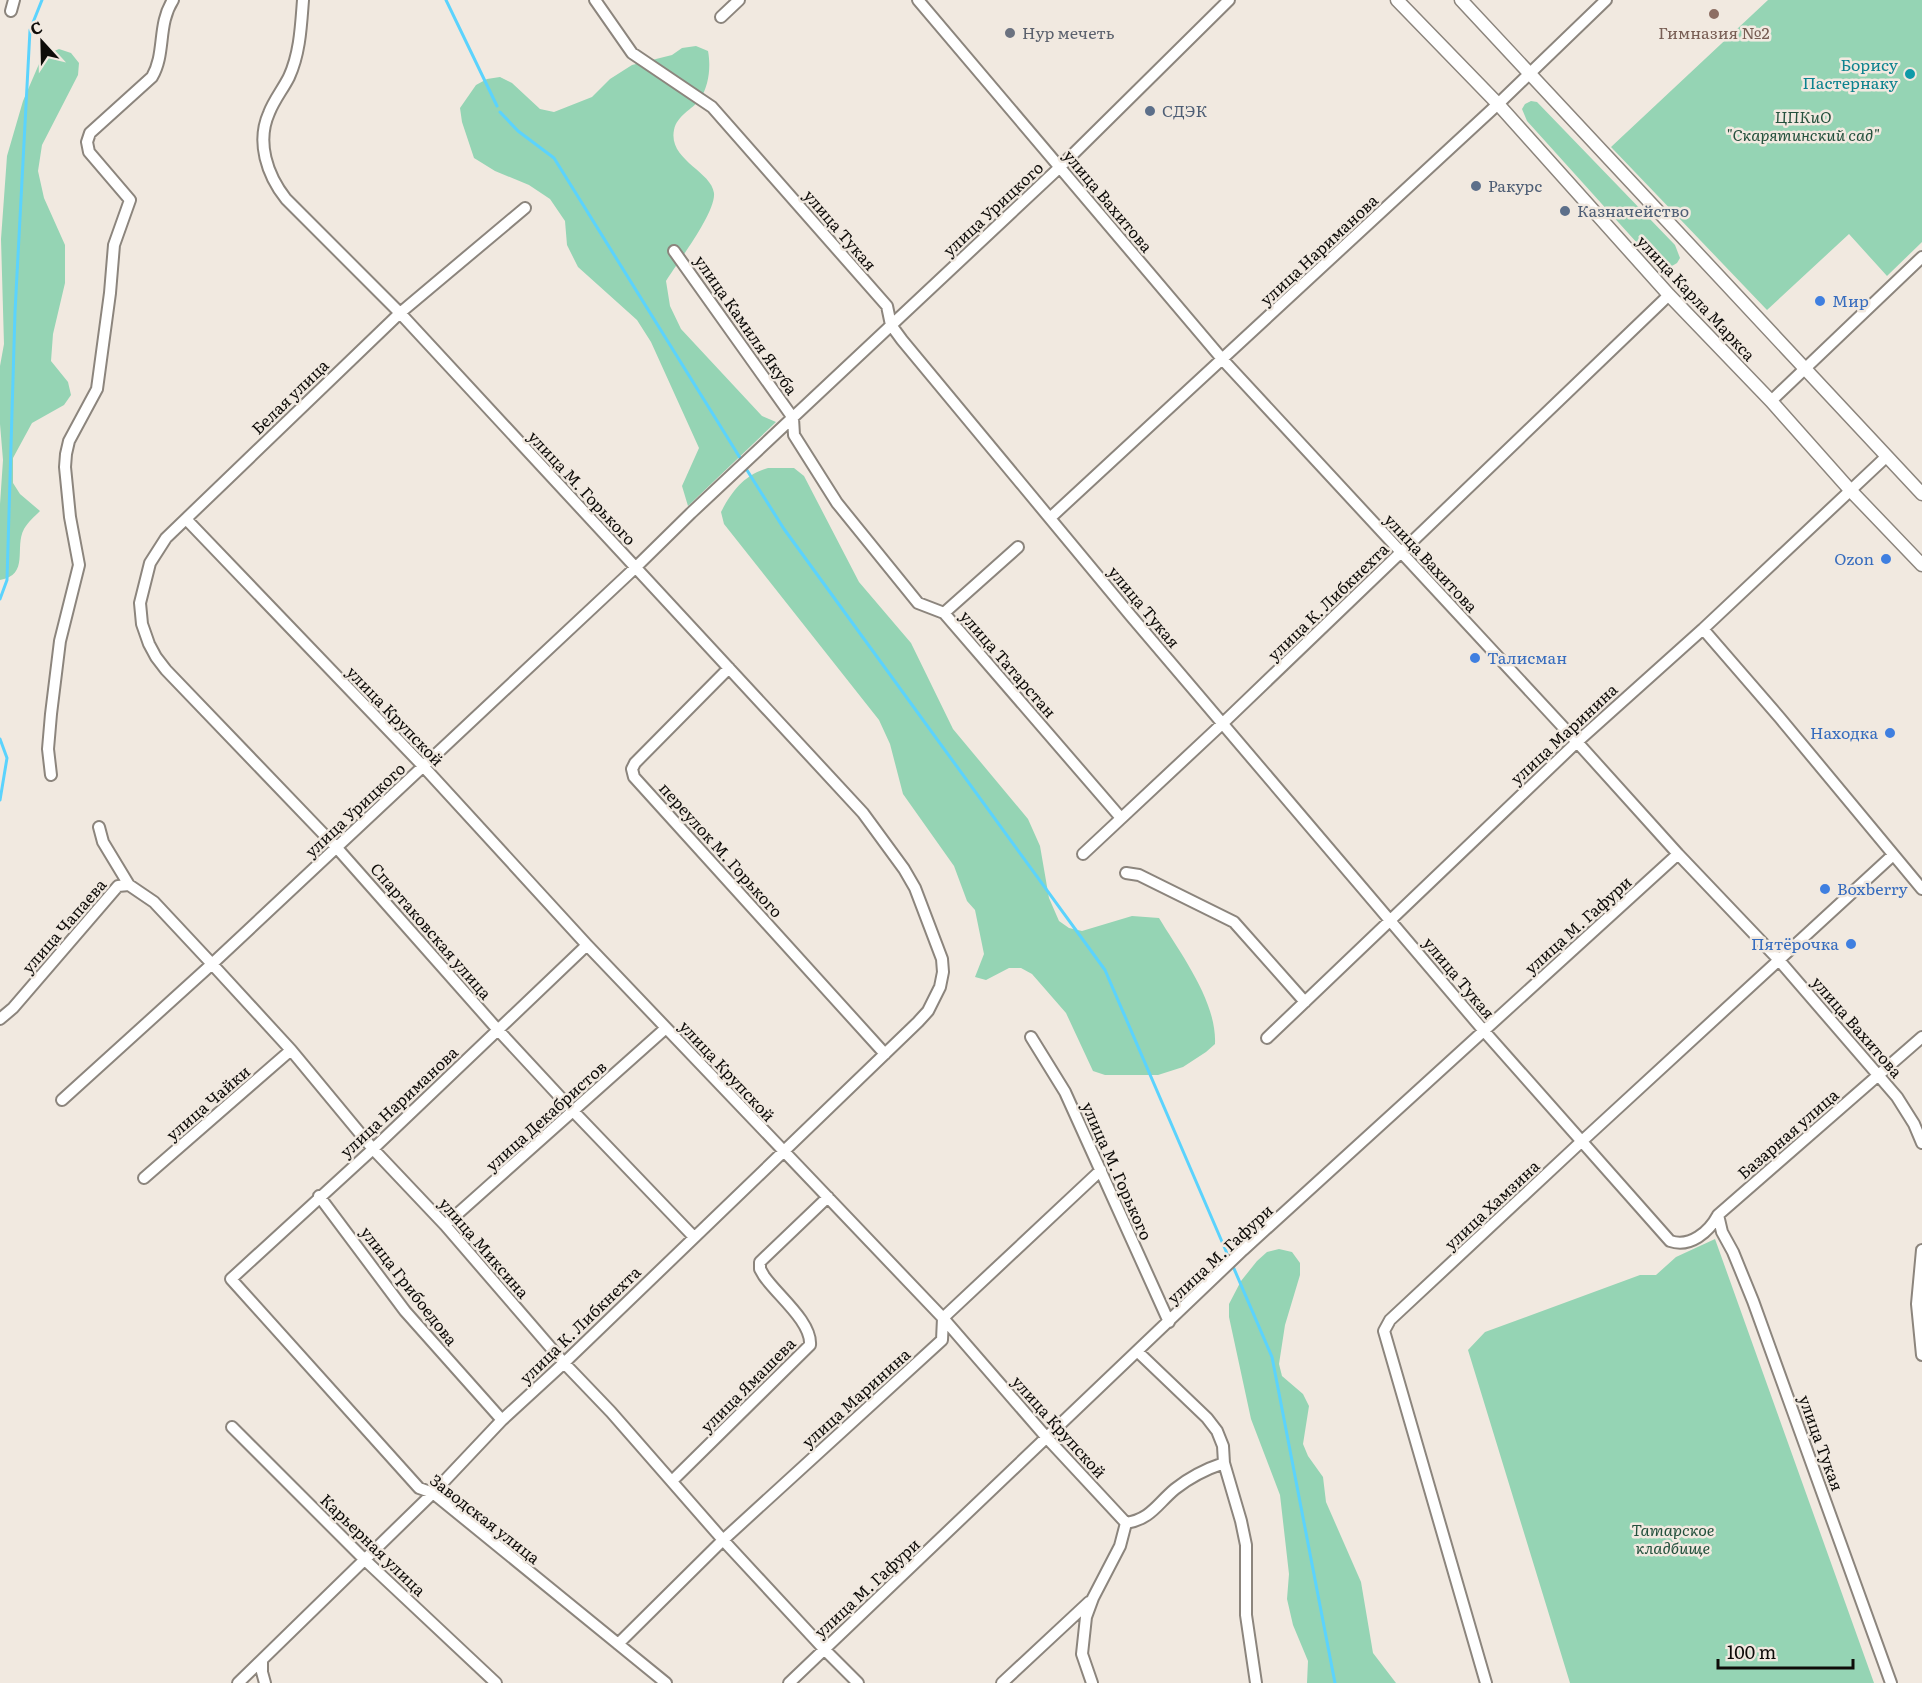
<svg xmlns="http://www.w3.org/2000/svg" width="1922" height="1683" font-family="Literata,serif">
	<rect width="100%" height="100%" fill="#f1e9e0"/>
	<path fill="#95d4b4" d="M1768,0H1922V242L1887,276L1849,234L1767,310L1611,147Z
		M696,46L708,51C711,66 709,86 700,99C692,110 677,115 674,130C668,160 711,171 714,193C716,213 677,263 666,281L670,306L681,329L762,416L776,422L688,506L682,486L699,448L651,342L637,320L578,267L567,245L565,221L550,199L529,185L495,171L474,158L462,122L460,108L476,85L487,79L500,77L512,83L540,109L554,112L592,97L610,79L632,65L672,55L682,48Z
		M59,49L71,53L79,63L78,75L42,145L38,171L44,198L65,245V283L53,334L51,361L68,382L71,395L64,405L32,423L13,458V483L20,494L40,511C35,516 28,522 24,529C14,547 30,575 0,580V504L3,460L0,424V366L4,344L1,239L7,156L23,101L39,64L47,54Z
		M1531,101L1537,102L1675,245L1680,258L1677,263L1667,269L1660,268L1656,264L1527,121L1522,109L1525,104Z
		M768,468H794L804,476L859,582L911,643L953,729L1028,819L1040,846L1049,898L1059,921L1069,928L1082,931L1132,916L1159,918C1180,953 1217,1001 1215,1044L1206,1052L1183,1067L1158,1075H1105L1093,1071L1066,1013L1032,974L1021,968H1009L986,980L975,977L984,954L975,910L967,901L954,866L903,794L890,744L879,720L724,524L721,512C732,491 744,475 768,468Z
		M1715,1239L1874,1683H1570L1468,1350L1485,1332L1640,1275H1656L1676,1257Z
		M1279,1249L1292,1252L1300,1263V1275L1285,1325L1279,1364L1282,1376L1303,1394L1309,1406L1303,1444L1308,1456L1323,1477L1326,1502L1361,1582L1373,1653L1396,1683H1307L1308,1661L1293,1625L1287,1599L1289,1574L1280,1495L1251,1419L1229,1317V1304L1241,1281L1257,1261L1267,1252Z"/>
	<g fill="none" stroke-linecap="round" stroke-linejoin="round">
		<path stroke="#5bd3fd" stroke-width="3" d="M446,0L497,106
			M500,112L518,131L554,158L742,461
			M745,467L784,529L1105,970L1229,1258
			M0,599L7,580L15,312L30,30L42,0
			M0,739L7,758L0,800
			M1232,1264L1272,1357L1335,1683"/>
		<defs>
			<path id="minor" d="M595,0L632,53L712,107L887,306L891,325L902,340L1131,616L1484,1031L1670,1241C1690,1248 1709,1232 1718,1215L1922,1037
				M918,0L1223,360L1577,742L1678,854L1778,959L1897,1097L1914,1124L1922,1143
				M11,11L14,0
				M721,17L739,0
				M525,208L400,313L166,538L150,563L140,603L142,624L149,644L156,657L166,670L337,848L498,1030L574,1112L693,1236
				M674,251L793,418L794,435L837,503L918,603L944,613L1121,818
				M1771,401L1922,257
				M1050,518L1498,104L1606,0
				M186,519L423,766L587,945L943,1318L1047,1438L1126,1523L1120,1546L1093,1598L1086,1617L1082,1654L1092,1683
				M944,613L1018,547
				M1703,629L1780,718L1922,889
				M729,668L635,763L632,769L634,777L885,1054
				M51,775L48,749L51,714L60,641L79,565L70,517L65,467L66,454L69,441L97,389L110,293L114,245L130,200L89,152L87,142L90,133L152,77C166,53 157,25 173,0
				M99,827L103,842L129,885L154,902L212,964L291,1050L373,1149L445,1225L564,1363L611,1412L723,1540L824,1649L858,1683
				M1083,854L1222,724L1669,295
				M1126,873L1139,875L1234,922L1305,1002
				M587,945L373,1149L231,1279L419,1488L433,1493L666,1683
				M0,1019L13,1008L118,886L129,885
				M1031,1037L1065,1092L1169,1322
				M1267,1038L1577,742L1703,629L1886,457
				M62,1100L212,964L635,568L691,513L1060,167L1229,0
				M144,1178L291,1050
				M319,1196L405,1311L502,1420
				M1718,1215L1722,1232L1733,1252L1753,1301L1891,1683
				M445,1225L666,1028
				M1922,1250L1917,1304L1922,1355
				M1138,1352L1207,1418L1217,1431L1223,1446L1224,1463L1241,1521L1246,1545V1615L1256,1683
				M232,1427L365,1560L496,1683
				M672,1481L810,1345C812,1322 777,1295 764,1276L760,1269V1262L828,1197
				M1126,1523C1151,1519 1157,1504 1175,1489C1190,1477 1206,1469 1224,1463
				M618,1644L723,1540L942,1340L943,1318L1101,1170
				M262,1661V1672L265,1683
				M238,1683L433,1493L502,1420L564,1363L918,1022L928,1011L940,987L943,972L942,959L915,888L904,869L863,813L400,313L286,199C267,175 256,142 269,113C274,100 283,89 289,77C300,53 301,26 303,0
				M789,1683L1243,1250L1678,854
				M1002,1683L1089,1602
				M1486,1683L1384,1331L1390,1320L1581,1142L1893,855"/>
			<path id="major" d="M1397,0L1498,104L1669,295L1771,401L1851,491L1922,565
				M1461,0L1922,494"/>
		</defs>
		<use href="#minor" stroke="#8c857d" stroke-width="14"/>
		<use href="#major" stroke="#8c857d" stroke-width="15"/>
		<use href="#minor" stroke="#fff" stroke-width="10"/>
		<use href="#major" stroke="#fff" stroke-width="12"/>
	</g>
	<circle fill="#8d6e63" stroke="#f1e9e0" stroke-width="2" cx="1714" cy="14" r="6"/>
	<circle fill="#6b7280" stroke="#f1e9e0" stroke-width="2" cx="1010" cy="33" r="6"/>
	<circle fill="#0f9aa8" stroke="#f1e9e0" stroke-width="2" cx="1910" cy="74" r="6"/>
	<g fill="#5c6f8a" stroke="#f1e9e0" stroke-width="2">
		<circle cx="1150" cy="111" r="6"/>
		<circle cx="1476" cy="186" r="6"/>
		<circle cx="1565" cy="211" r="6"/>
	</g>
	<g fill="#3f7fe0" stroke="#f1e9e0" stroke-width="2">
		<circle cx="1820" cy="301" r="6"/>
		<circle cx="1886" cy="559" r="6"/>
		<circle cx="1475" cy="658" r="6"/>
		<circle cx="1890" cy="733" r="6"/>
		<circle cx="1825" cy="889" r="6"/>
		<circle cx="1851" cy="944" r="6"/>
	</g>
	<g text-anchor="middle" stroke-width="5" stroke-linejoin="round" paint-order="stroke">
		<g font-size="16" fill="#5b616d" stroke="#f1e9e0" text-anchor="start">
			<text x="1022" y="39">Нур мечеть</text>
		</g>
		<g font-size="16" fill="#785e54" stroke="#f1e9e0">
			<text x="1714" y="39">Гимназия №2</text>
		</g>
		<g font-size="16" fill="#0d838f" stroke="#f1e9e0" text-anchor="end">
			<text x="1898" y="71">Борису<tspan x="1898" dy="18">Пастернаку</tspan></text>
		</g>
		<g font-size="16" fill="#4e5e75" stroke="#f1e9e0" text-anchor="start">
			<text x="1162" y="117">СДЭК</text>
			<text x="1488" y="192">Ракурс</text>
			<text x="1577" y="217">Казначейство</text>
		</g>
		<g font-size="16" font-style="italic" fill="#23503c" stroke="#f1e9e0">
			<text x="1803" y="123">ЦПКиО<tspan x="1803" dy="18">"Скарятинский сад"</tspan></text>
			<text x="1673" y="1536">Татарское<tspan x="1673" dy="18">кладбище</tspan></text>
		</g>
		<g font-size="16" fill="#0e0c09" stroke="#f1e9e0">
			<text transform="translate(1108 201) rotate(50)" y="6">улица Вахитова</text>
			<text transform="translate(993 209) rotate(-43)" y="6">улица Урицкого</text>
			<text transform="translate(840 230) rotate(49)" y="6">улица Тукая</text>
			<text transform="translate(1319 250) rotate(-43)" y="6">улица Нариманова</text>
			<text transform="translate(1696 298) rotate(47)" y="6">улица Карла Маркса</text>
			<text transform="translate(746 325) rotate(55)" y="6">улица Камиля Якуба</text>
			<text transform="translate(290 397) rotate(-44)" y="6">Белая улица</text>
			<text transform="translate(582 488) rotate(47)" y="6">улица М. Горького</text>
			<text transform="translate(1431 563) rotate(47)" y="6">улица Вахитова</text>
			<text transform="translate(1328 602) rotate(-44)" y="6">улица К. Либкнехта</text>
			<text transform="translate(1144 607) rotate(50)" y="6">улица Тукая</text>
			<text transform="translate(1008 664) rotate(49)" y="6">улица Татарстан</text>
			<text transform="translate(395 716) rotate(46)" y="6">улица Крупской</text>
			<text transform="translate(1564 734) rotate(-43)" y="6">улица Маринина</text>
			<text transform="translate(355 810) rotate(-43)" y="6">улица Урицкого</text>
			<text transform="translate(721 850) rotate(48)" y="6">переулок М. Горького</text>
			<text transform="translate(1578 925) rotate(-42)" y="6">улица М. Гафури</text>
			<text transform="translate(64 926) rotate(-49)" y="6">улица Чапаева</text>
			<text transform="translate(431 931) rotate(49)" y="6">Спартаковская улица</text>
			<text transform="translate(1459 978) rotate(50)" y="6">улица Тукая</text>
			<text transform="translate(1857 1027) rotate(49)" y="6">улица Вахитова</text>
			<text transform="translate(727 1071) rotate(47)" y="6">улица Крупской</text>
			<text transform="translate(399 1102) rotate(-43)" y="6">улица Нариманова</text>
			<text transform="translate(208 1103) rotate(-41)" y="6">улица Чайки</text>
			<text transform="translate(546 1116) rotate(-42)" y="6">улица Декабристов</text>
			<text transform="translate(1788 1134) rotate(-41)" y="6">Базарная улица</text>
			<text transform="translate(1117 1171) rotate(66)" y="6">улица М. Горького</text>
			<text transform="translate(1492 1205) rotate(-43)" y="6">улица Хамзина</text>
			<text transform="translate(484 1248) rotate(49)" y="6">улица Миксина</text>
			<text transform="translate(1220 1254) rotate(-43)" y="6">улица М. Гафури</text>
			<text transform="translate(409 1286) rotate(52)" y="6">улица Грибоедова</text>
			<text transform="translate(580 1325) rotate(-44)" y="6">улица К. Либкнехта</text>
			<text transform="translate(748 1385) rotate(-45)" y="6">улица Ямашева</text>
			<text transform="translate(856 1398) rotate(-42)" y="6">улица Маринина</text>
			<text transform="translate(1059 1427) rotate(48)" y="6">улица Крупской</text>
			<text transform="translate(1821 1443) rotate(70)" y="6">улица Тукая</text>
			<text transform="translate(485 1519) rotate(38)" y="6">Заводская улица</text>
			<text transform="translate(373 1545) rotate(44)" y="6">Карьерная улица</text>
			<text transform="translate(867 1588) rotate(-43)" y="6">улица М. Гафури</text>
		</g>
		<g font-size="16" fill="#366cbe" stroke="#f1e9e0" text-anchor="start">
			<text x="1832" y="307">Мир</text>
			<text x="1874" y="565" text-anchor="end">Ozon</text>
			<text x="1487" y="664">Талисман</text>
			<text x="1878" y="739" text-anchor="end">Находка</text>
			<text x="1837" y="895">Boxberry</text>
			<text x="1839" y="950" text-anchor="end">Пятёрочка</text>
		</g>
	</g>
	<g transform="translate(42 42) rotate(338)" stroke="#f1e9e0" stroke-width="4.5" paint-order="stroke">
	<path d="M0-4.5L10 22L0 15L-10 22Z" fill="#0e0c09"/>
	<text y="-9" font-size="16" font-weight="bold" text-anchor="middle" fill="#0e0c09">С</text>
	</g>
	<path d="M1718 1659v9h135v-9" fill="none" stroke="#0e0c09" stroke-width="3"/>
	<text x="1727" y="1659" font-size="18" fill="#0e0c09" stroke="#f1e9e0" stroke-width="4.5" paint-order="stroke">100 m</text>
</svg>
